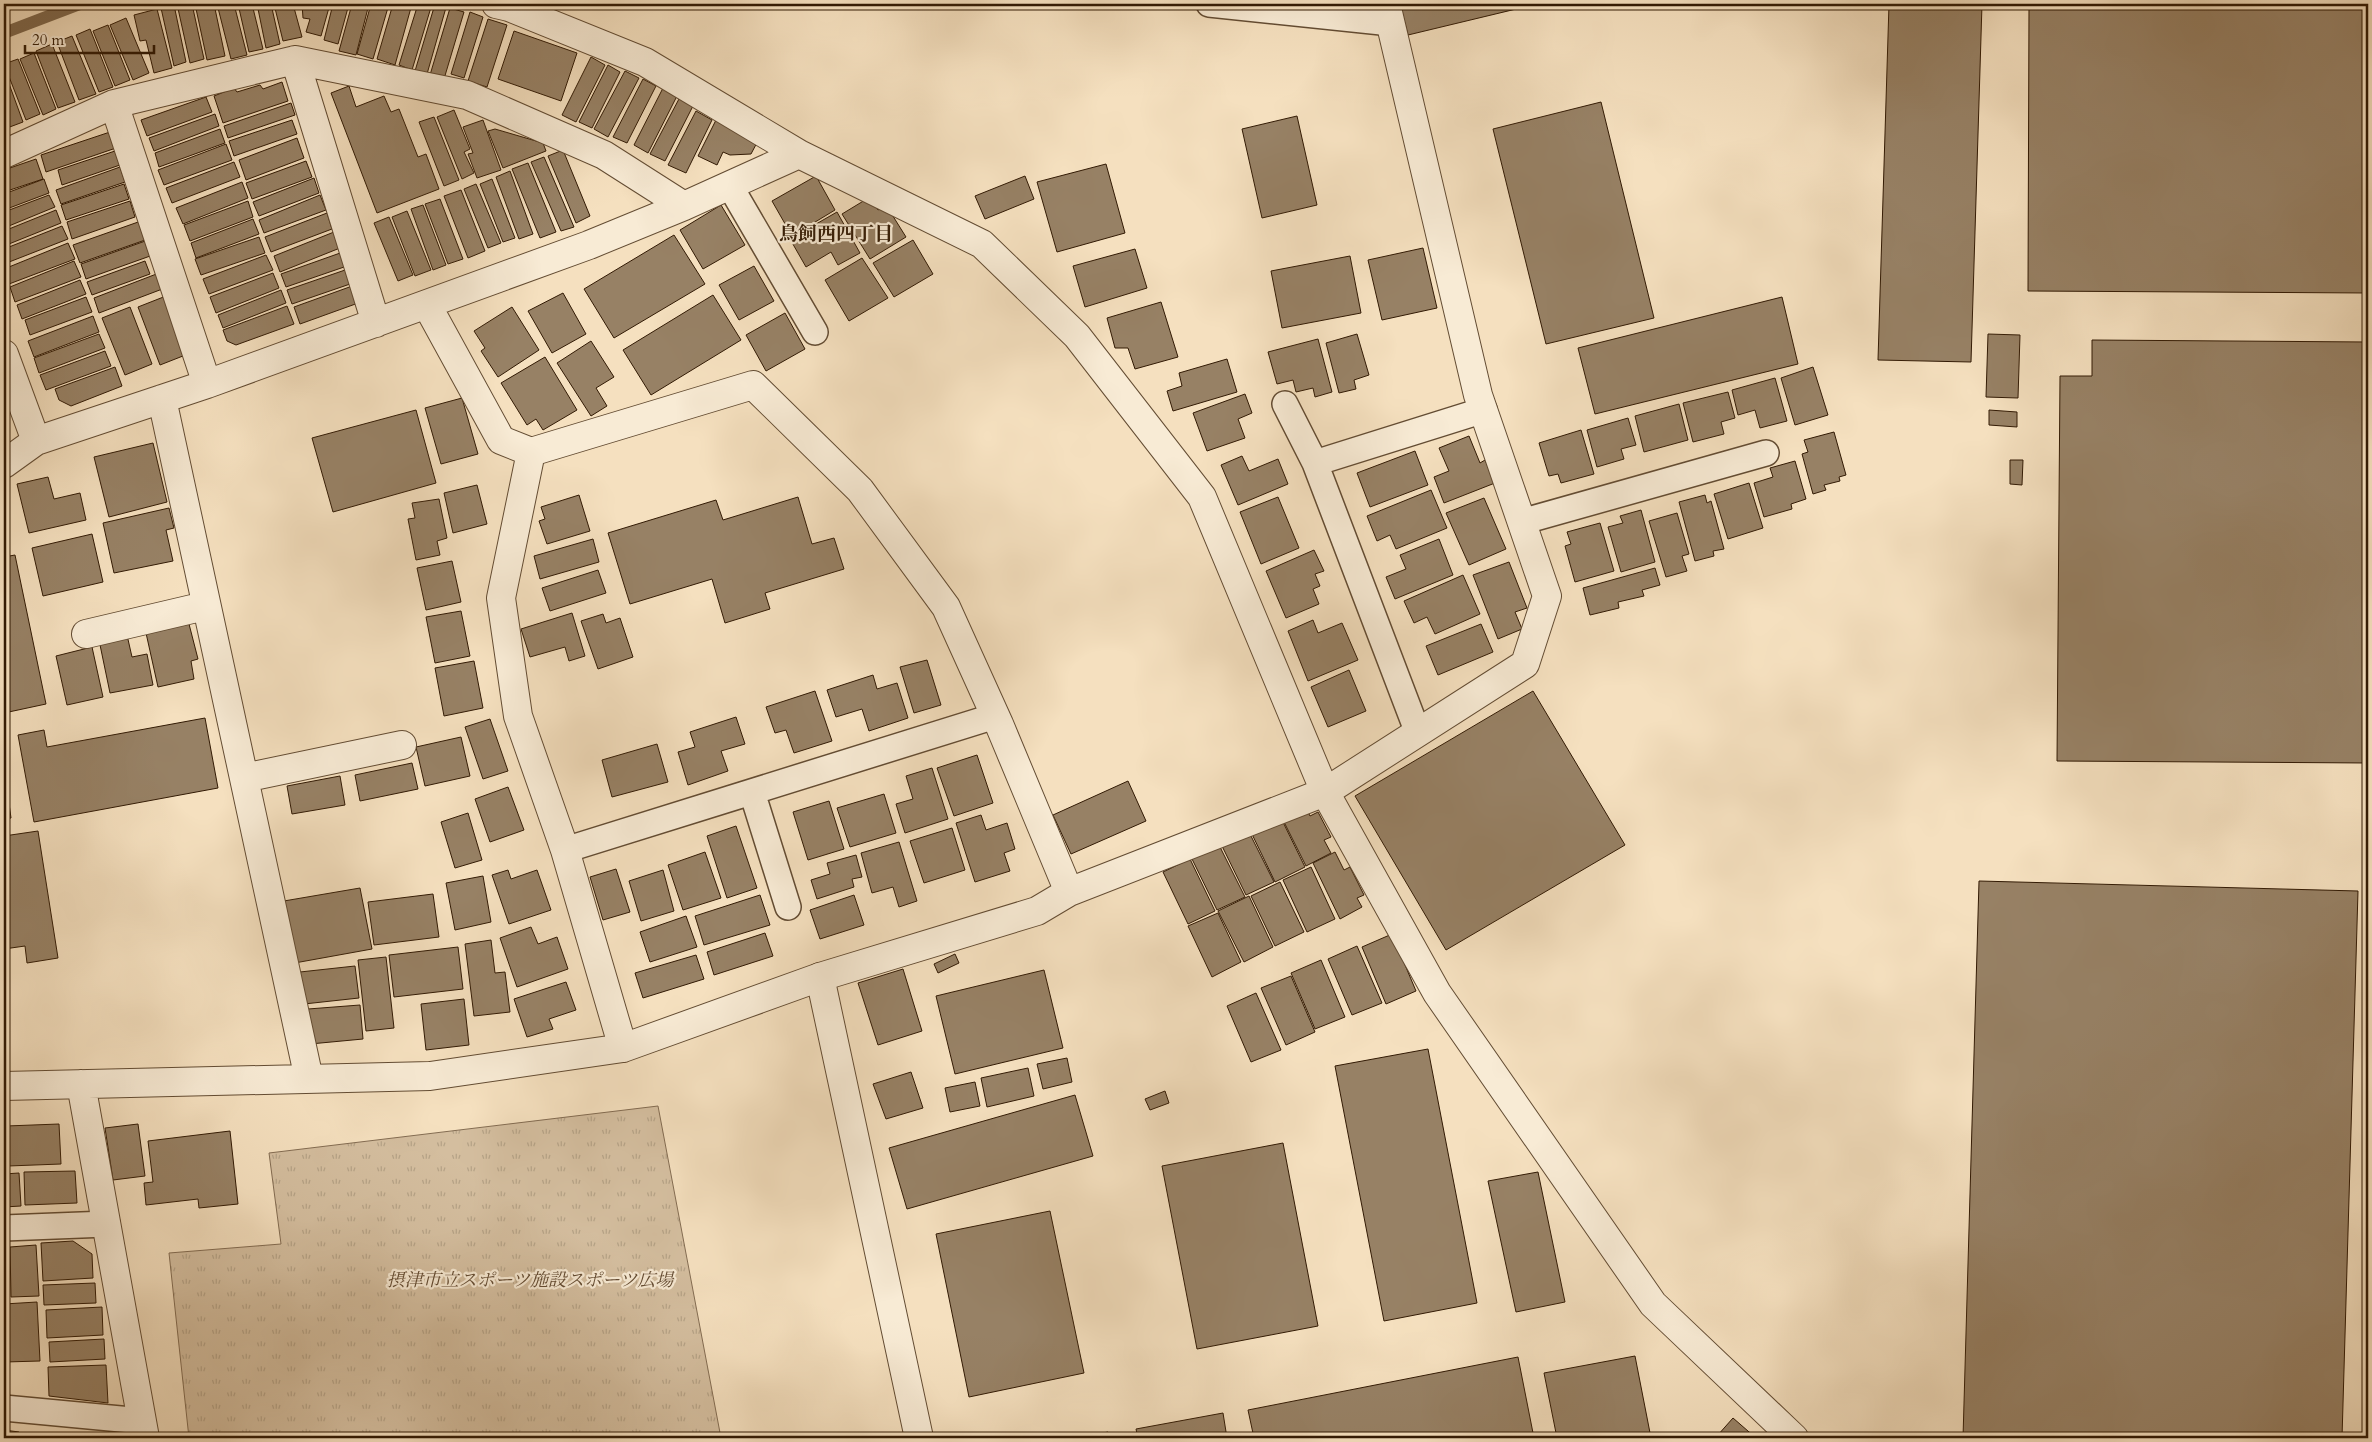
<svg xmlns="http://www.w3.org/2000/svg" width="2372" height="1442" font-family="Cardo,'Noto Serif JP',serif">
	<defs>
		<pattern id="park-tufts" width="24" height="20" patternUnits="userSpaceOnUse" patternTransform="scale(1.25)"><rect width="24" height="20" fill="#d4be9f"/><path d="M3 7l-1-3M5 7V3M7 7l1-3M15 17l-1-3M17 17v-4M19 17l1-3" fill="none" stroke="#b6a387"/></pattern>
	</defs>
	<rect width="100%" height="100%" fill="#f5e0bf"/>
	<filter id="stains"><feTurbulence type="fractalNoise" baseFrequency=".004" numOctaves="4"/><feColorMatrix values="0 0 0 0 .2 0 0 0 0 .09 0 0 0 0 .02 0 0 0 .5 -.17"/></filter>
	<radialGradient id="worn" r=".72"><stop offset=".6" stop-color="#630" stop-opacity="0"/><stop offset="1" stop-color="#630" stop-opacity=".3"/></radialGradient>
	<path fill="url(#park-tufts)" stroke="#836c52" d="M658,1106L721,1438H189L169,1253L281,1244L269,1153Z"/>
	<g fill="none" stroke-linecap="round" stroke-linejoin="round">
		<path stroke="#7f694e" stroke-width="12" d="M4,33L80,4"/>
	</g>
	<path fill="#978165" stroke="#321a04" d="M177,4H192L204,59L190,63Z
		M195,4H214L225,56L207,60Z
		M217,4H234L247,55L231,59Z
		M238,4H252L263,49L249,52Z
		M257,4H271L280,44L266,48Z
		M274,4H293L302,37L283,41Z
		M302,4H330L321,36L306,32L310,19L303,18Z
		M333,4H349L338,44L324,40Z
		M352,4H369L356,55L339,51Z
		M371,4H389L373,59L357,54Z
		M393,4H412L395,65L377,59Z
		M418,4H432L412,70L399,65Z
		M435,4H447L427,74L415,71Z
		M1400,4H1537L1408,35Z
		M1889,4H1982L1971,362L1878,360Z
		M2029,4H2368V293L2028,291Z
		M174,5L186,62L174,66L161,8Z
		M450,8L464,12L444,79L430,75Z
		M157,9L172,68L154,73L146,40L140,41L134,15Z
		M470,12L483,17L464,78L451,74Z
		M126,18L149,73L133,80L110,25Z
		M488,19L507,25L487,87L468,81Z
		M108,25L130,80L115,86L93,31Z
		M90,29L113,87L99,92L76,35Z
		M514,31L577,53L561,101L498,79Z
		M72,36L96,94L79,100L57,42Z
		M52,44L75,102L58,108L36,51Z
		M34,53L56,109L43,115L20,59Z
		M591,57L605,65L576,122L562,115Z
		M18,59L40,114L26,120L4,64Z
		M608,65L620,72L592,128L579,122Z
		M4,70L23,122L7,128L4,119Z
		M625,71L639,78L608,137L594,129Z
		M643,79L656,86L627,143L613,137Z
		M282,82L288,101L223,123L214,96L234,88L237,92L260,85L263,89Z
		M349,86L356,107L384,96L391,112L399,109L418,157L426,154L439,189L377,213L331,93Z
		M663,88L677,96L648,153L634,145Z
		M206,97L212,112L147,136L141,120Z
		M680,97L694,104L665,161L650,154Z
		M1601,102L1654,318L1546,344L1493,129Z
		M291,103L295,115L228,138L224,126Z
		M454,110L470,149L464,152L474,173L462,179L437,117Z
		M696,111L712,120L686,173L668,165Z
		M215,114L219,126L154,151L149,138Z
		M719,114L761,135L751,154L730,155L723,152L717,165L698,156Z
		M1297,116L1317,205L1262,218L1242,129Z
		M434,117L459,180L444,186L419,122Z
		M292,120L297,134L234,156L229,141Z
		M483,120L501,170L477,178L468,154L473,153L463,127Z
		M220,129L225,143L159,167L155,153Z
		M495,129L543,143L546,151L503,168L488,131Z
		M110,132L116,148L46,172L41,155Z
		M297,138L304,158L246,180L239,160Z
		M226,144L232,160L164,185L158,170Z
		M563,150L590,216L576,223L548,156Z
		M115,151L120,165L62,185L58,170Z
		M544,157L574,227L561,231L531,162Z
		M36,159L43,179L4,192V170Z
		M306,161L312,177L252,199L246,183Z
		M234,162L240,177L172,203L166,188Z
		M528,163L556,232L540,238L512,169Z
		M1106,164L1125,233L1057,252L1037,182Z
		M120,167L125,182L61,204L56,190Z
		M510,171L533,234L519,239L496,177Z
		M816,176L835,210L792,236L772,201Z
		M1025,176L1034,199L985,219L975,196Z
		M314,178L319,193L259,216L253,202Z
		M44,179L49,193L4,210V194Z
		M492,179L515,238L503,242L480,184Z
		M242,182L248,198L183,224L176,208Z
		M124,184L129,199L66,220L61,205Z
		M476,184L501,243L488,248L464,189Z
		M461,190L485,251L468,258L444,196Z
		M49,195L55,207L4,228V212Z
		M320,195L326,210L264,233L259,220Z
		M870,197L878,210L886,205L906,237L870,259L842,214Z
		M440,199L463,259L448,264L425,204Z
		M130,201L135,217L72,239L67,222Z
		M248,201L253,217L190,241L184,225Z
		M423,205L446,265L433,270L411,209Z
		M721,205L745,245L703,269L680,230Z
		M56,210L61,223L4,246V231Z
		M407,211L431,270L415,276L392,217Z
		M837,212L860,253L838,265L831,252L806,267L790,239Z
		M327,213L332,229L271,252L265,237Z
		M389,217L413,275L398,281L374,223Z
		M253,219L259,234L196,258L191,243Z
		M141,221L148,239L80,263L73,245Z
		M62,226L68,239L4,264V249Z
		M334,232L340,248L280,272L274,256Z
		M674,235L705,284L614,338L584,289Z
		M259,237L265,253L201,275L195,259Z
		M148,240L153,255L86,279L81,264Z
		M913,240L933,274L894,297L873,263Z
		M68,243L75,259L9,284L4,269Z
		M1423,248L1437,308L1382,320L1368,260Z
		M1135,249L1147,288L1085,307L1073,266Z
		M343,252L347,266L286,287L281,274Z
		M266,255L273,270L209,294L203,279Z
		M1350,256L1361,313L1282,328L1271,271Z
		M862,258L888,298L849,321L825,280Z
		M74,261L81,277L15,302L10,287Z
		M145,261L150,274L92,295L87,282Z
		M754,266L774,301L739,320L719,285Z
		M348,269L353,283L292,304L287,290Z
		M159,273L165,288L99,313L94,298Z
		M273,273L279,288L216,313L210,297Z
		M80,280L86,294L22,319L17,305Z
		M355,285L361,302L300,324L294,307Z
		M281,290L286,303L223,328L218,315Z
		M563,293L586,334L552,353L528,311Z
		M713,295L741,340L651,395L623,350Z
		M166,296L188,354L160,365L138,307Z
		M86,297L92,312L30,335L25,320Z
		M1782,297L1798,364L1595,414L1578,348Z
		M1161,302L1178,357L1135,369L1128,348H1115L1107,318Z
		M287,306L294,324L236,345L227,341L223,330Z
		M130,307L152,364L125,375L102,318Z
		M512,307L539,350L498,377L481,351L485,348L474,331Z
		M785,313L805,349L766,371L746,335Z
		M93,316L99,332L34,357L28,341Z
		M99,334L105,348L39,373L34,358Z
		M1357,334L1369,375L1354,380L1356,389L1339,393L1326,343Z
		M1988,334L2020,335L2018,398L1986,397Z
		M1318,339L1332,392L1315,397L1313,388L1296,392L1293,380L1277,384L1268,352Z
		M2092,340L2368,342V763L2057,761L2060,376H2092Z
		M591,341L614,377L596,388L607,406L591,416L557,363Z
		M105,351L111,366L46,390L40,375Z
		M545,357L577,410L543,430L536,419L527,425L501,383Z
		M1227,359L1237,392L1173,411L1167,391L1182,386L1179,373Z
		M115,367L122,386L71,406L59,400L55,389Z
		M1813,367L1828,415L1795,425L1781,378Z
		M1775,378L1787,421L1760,428L1755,410L1738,415L1732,390Z
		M1728,392L1735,418L1721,422L1724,434L1693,442L1683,403Z
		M1245,394L1252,413L1238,419L1245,438L1207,451L1193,413Z
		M462,398L478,454L441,464L425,408Z
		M1679,404L1688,440L1644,452L1635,416Z
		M416,410L436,483L333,512L312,438Z
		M1989,410L2017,412V427L1989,425Z
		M1628,418L1636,445L1621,449L1624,459L1597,467L1587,430Z
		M1581,430L1594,474L1561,483L1558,474L1549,476L1539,443Z
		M1834,432L1846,475L1839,477L1840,481L1824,485L1826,490L1813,494L1802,454L1808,452L1804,440Z
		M1469,436L1480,463L1485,460L1495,483L1444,503L1434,477L1449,471L1439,448Z
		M153,443L167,502L109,517L94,457Z
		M1415,451L1428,485L1370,507L1357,473Z
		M1242,456L1249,471L1278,459L1288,484L1238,505L1221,465Z
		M2010,460H2023L2022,485L2010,484Z
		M1795,461L1806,499L1791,504L1792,509L1764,517L1754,483L1773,477L1770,468Z
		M48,477L54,499L80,493L86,520L29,533L17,484Z
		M1749,483L1763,528L1728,539L1714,494Z
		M477,485L487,524L453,533L444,493Z
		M1431,490L1447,528L1396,549L1390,535L1377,541L1367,516Z
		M579,495L590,531L547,544L539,521L545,519L541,507Z
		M1705,495L1707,503L1711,501L1724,549L1713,551L1714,556L1695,561L1679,502Z
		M798,497L812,544L834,538L844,569L765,593L770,609L725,623L712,579L630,604L608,533L716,500L723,520Z
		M1278,497L1299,548L1261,564L1240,512Z
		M1484,498L1506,549L1469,565L1446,513Z
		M439,499L447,538L437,541L440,555L416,560L408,519L415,518L412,503Z
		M169,508L174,528L166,530L173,561L114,573L103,523Z
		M1641,510L1655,562L1621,572L1608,527L1623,523L1620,516Z
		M1677,513L1689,554L1682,556L1687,571L1666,577L1649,521Z
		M1600,523L1614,571L1575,582L1565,546L1571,544L1567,532Z
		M92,534L103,582L43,596L32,548Z
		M593,539L599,562L540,579L534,556Z
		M1439,539L1453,575L1395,599L1386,577L1406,569L1400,555Z
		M1314,550L1324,571L1315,574L1320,586L1313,589L1319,604L1286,618L1266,571Z
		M15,555L46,704L4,713V557Z
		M452,561L461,602L426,610L417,568Z
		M1509,562L1527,608L1515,612L1522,629L1498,639L1473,575Z
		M1655,568L1660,585L1642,590L1644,596L1618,602L1619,608L1590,615L1583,588Z
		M598,570L606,593L550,611L542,588Z
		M1463,575L1480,614L1435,634L1427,617L1414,623L1404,601Z
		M461,611L470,656L435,663L426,617Z
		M572,613L585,656L569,661L565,647L530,657L521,629Z
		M603,614L606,623L620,618L633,657L598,669L581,621Z
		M1313,620L1318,633L1342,623L1358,660L1308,681L1288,631Z
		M189,624L198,659L191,661L194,679L158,687L146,633Z
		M1481,624L1493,652L1438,675L1426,646Z
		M127,635L132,657L147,654L153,685L110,693L99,640Z
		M92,647L103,697L67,705L56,656Z
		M927,660L941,705L914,713L900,667Z
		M474,661L483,708L444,716L435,668Z
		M1349,670L1366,711L1328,727L1311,687Z
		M873,675L877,689L897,683L908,718L869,731L862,709L836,717L827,690Z
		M815,691L832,741L794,753L786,730L775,733L766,707Z
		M1533,691L1625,845L1446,950L1355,796Z
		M736,717L745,744L721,751L728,771L688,785L678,752L695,747L690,732Z
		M205,718L218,788L34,822L18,735L44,730L47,747Z
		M490,719L508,771L483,779L465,727Z
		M461,737L470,776L425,786L416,747Z
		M657,744L668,782L612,797L602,760Z
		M977,755L993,803L954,816L937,768Z
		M412,763L418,789L360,801L355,775Z
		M4,767L11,818L4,819Z
		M932,768L948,819L905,833L896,804L913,799L906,776Z
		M340,776L345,805L292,814L287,786Z
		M1128,781L1146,821L1071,854L1053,815Z
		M508,787L524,830L490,842L475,799Z
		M884,794L896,833L850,847L837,808Z
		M829,801L844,849L808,860L793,812Z
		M1304,804L1310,816L1318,812L1331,837L1324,840L1331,853L1306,866L1281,816Z
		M468,813L482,860L455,868L441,822Z
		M981,815L986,830L1007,823L1015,849L1004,853L1010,871L975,882L956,823Z
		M1280,816L1305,867L1275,882L1250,830Z
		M736,826L757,888L727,898L707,836Z
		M952,828L965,870L924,883L910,841Z
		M1248,830L1274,882L1246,895L1221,844Z
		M38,831L58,958L27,963L25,946L4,949V836Z
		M899,842L917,901L899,907L893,887L872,893L861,853Z
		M1219,845L1245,897L1217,910L1192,859Z
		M705,852L721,898L683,910L668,865Z
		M1335,852L1344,870L1350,867L1364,895L1357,898L1362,907L1340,919L1313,863Z
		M856,855L862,877L852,879L854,887L817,899L811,880L830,874L827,863Z
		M1190,859L1215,911L1188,924L1163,872Z
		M1311,867L1335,919L1307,932L1283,880Z
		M616,869L630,912L603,920L590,877Z
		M508,870L511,879L537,870L551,910L509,924L492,875Z
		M663,870L674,911L641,921L629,881Z
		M483,876L491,922L455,930L446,883Z
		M1979,881L2358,891L2342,1438H1963Z
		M1280,882L1304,932L1275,946L1251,896Z
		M360,888L372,949L289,964L278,902Z
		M433,894L439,937L374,945L368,902Z
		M760,895L770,925L704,945L695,916Z
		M854,895L864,925L820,939L810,910Z
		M1249,896L1273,947L1244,962L1218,911Z
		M1218,913L1241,962L1212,977L1188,926Z
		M686,916L697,947L650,962L640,932Z
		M531,927L538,944L557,937L568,969L517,987L500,938Z
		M765,933L773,956L714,975L707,952Z
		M1392,934L1416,991L1386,1004L1362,947Z
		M491,940L495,973L505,972L510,1012L474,1016L465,944Z
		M1357,946L1382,1003L1352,1015L1328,959Z
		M458,947L463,989L394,997L389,955Z
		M955,954L959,963L938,973L934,964Z
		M696,955L704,979L643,998L635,973Z
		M386,957L394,1028L366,1031L358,960Z
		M1321,960L1345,1017L1315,1029L1291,973Z
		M355,966L359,998L304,1004L300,972Z
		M903,969L922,1031L878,1045L858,983Z
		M1044,970L1063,1048L955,1074L936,996Z
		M1291,976L1315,1032L1286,1045L1261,988Z
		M566,982L576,1010L549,1019L553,1029L527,1037L514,999Z
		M1256,993L1281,1050L1251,1062L1227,1006Z
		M464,999L469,1045L426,1050L421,1004Z
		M360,1005L363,1039L310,1044L308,1009Z
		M1428,1049L1477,1303L1384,1321L1335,1066Z
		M1067,1058L1072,1082L1043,1089L1037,1064Z
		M1028,1068L1034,1096L987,1107L981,1078Z
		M911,1072L923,1108L886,1119L873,1084Z
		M975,1082L980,1106L950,1112L945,1088Z
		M1165,1091L1169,1103L1150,1110L1145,1099Z
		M1075,1095L1093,1156L907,1209L889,1148Z
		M59,1124L61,1164L8,1166L6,1126Z
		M138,1124L145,1176L113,1180L105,1128Z
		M230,1131L238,1204L199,1208L198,1199L146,1205L144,1183L153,1182L148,1141Z
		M1283,1143L1318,1326L1197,1349L1162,1166Z
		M75,1171L77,1203L25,1205L24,1172Z
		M1538,1172L1565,1302L1516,1312L1488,1181Z
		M19,1173L21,1206L4,1207V1174Z
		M1050,1211L1084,1373L969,1397L936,1234Z
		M73,1241L92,1254L93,1278L43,1281L41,1243Z
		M36,1245L39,1296L11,1297L10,1247Z
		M4,1247L7,1296H4Z
		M95,1283L96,1303L44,1305L43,1285Z
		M37,1302L40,1361L5,1362L4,1304Z
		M102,1307L103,1335L47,1338L46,1310Z
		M104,1339L105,1359L50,1362L49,1342Z
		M1635,1356L1651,1438H1557L1544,1373Z
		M1518,1357L1534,1438H1254L1248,1410Z
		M106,1365L108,1403L49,1396L48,1367Z
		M1223,1413L1227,1438H1138L1136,1429Z
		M1733,1418L1756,1438H1719L1717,1436Z
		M4,1430L19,1432V1438H4Z
		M1108,1432L1109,1438H1075Z
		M57,1434L80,1437V1438H56Z"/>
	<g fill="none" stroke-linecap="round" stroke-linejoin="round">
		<defs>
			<path id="service" d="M1209,4L1391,23
				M730,186L815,332
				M1285,404L1315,463L1418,733
				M1315,463L1484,410
				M1521,522L1766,453
				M752,792L788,907
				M565,850L995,716
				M4,1228L107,1224
				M4,1408L142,1421"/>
			<path id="minor" d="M496,4L509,7L645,62L799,154L982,244L1077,336L1202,497L1325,792L1437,993L1653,1304L1794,1438
				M295,60L376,323
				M114,104L207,384
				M4,154L114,104L295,60L467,95L604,155L684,206
				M427,305L501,440L531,452L753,385L860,490L946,607L999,724L1069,892
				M4,354L36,441
				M162,399L309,1079
				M531,452L501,598L518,716L565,850L623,1048
				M4,464L36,441L207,384L589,245L684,206L799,154
				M86,634L205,606
				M244,778L402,745
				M81,1084L145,1438
				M4,1086L430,1076L623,1048L820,977L1037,911L1069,892L1325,792L1525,664L1547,596L1478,395L1386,4"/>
			<path id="tertiary" d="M820,977L919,1438"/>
		</defs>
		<use href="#service" stroke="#634c33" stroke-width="28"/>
		<use href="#minor" stroke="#634c33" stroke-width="30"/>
		<use href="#tertiary" stroke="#634c33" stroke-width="30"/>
		<use href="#service" stroke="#f8ebd5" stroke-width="25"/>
		<use href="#minor" stroke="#f8ebd5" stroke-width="28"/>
		<use href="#tertiary" stroke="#f8ebd5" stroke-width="28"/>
	</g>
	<g text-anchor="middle" stroke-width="4.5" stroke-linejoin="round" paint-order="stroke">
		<g font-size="18" font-style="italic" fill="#634b32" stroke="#f8ebd5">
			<text x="530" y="1286">摂津市立スポーツ施設スポーツ広場</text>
		</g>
		<g font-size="19" font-weight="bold" fill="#321a04" stroke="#f8ebd5">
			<text x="836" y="240">鳥飼西四丁目</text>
		</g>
	</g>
	<rect width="2372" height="1442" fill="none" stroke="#f5e0bf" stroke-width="20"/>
	<rect x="5" y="5" width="2362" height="1432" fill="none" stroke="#321a04" stroke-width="2.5"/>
	<rect x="10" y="10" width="2352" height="1422" fill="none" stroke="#321a04"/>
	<path d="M25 45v8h129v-8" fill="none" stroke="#321a04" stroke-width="2.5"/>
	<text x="32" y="45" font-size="15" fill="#321a04" stroke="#f8ebd5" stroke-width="4" paint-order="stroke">20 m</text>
	<rect width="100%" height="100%" filter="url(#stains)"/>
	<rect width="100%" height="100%" fill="url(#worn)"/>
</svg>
